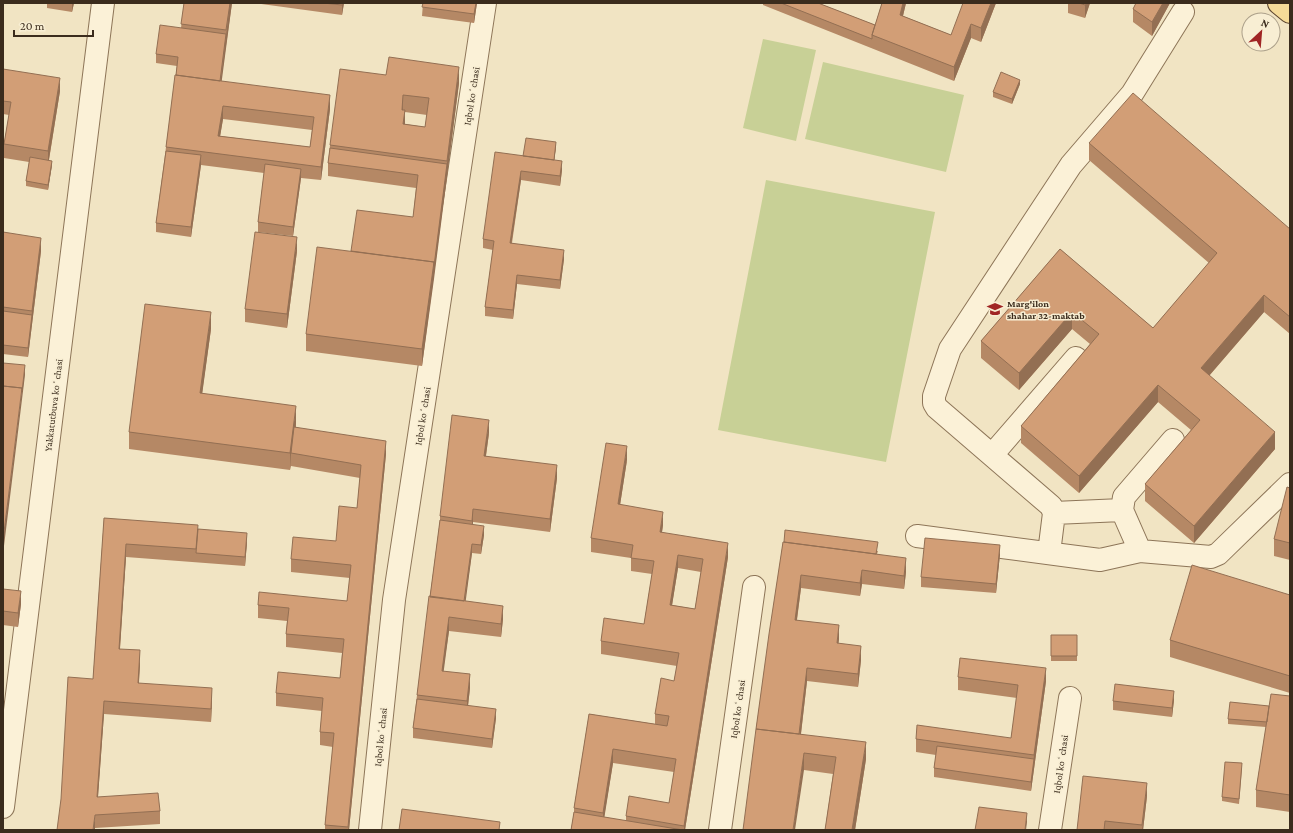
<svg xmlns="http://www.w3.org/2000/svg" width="1293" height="833" font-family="'Crimson Pro',serif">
	<rect width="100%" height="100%" fill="#f1e4c3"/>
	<path fill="#c8d096" d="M763,39L816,50L796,141L743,128Z
		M823,62L964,95L946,172L805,139Z
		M766,180L935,212L886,462L718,430Z"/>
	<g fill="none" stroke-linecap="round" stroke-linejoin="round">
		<defs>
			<path id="minor" d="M992,455L1076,358
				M1054,513L1122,510
				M917,536L1100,560L1140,551L1211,557L1218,554L1290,484
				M1140,551L1122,510L1124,497L1173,440
				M1049,553L1054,513L1051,506L937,408L934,403V396L950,349L1071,165L1132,94L1183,12
				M3,807L103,3
				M370,830L394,600L485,3
				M720,830L754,587
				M1050,830L1070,698"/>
			<path id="major" d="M1279,3L1290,12"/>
		</defs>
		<use href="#minor" stroke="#8d7558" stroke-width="24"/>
		<use href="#major" stroke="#5a432d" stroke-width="24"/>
		<use href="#minor" stroke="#fbf1d7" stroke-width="22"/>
		<use href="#major" stroke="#f6db98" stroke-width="22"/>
	</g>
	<path fill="#b58865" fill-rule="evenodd" d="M47,3H74L72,12L47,8Z
		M184,3H232L221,81L330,109L321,180L301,178L293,236L258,232V222L264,173L201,165L191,237L156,232V223L166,147L177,66L156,63V54L181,28ZM223,119L312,130L310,147L220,136Z
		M254,3H344L342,15Z
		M423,3H477L474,23L422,16Z
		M763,3H818L875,25L882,3H906L903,16L951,35L996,3L981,42L971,38L954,81L763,5Z
		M1068,3H1090L1085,18L1068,13Z
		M1136,3H1170L1152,36L1133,22V9Z
		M3,69L60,91L49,160L52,165L48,190L26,186V181L29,162L4,158V144L9,115L3,114Z
		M386,75L459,83L422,366L306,351V334L351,251L413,217L416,188L328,176V163L330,145ZM405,112L427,115L425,127L405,124Z
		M1020,84L1012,104L993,97V92Z
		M1089,143L1290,229V334L1264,312L1209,376L1275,449L1194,543L1145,501V484L1191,430L1158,402L1079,493L1021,443V426L1090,344L1072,329L1019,390L981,358V341L1060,249L1153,328L1209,263L1089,160Z
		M556,147L554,160L562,170L560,186L521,180L512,243L564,259L560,289L517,284L513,319L485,316V307L493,250L483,248V239L523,156Z
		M3,232L41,251L28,357L3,354Z
		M297,251L287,328L245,322V309Z
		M211,329L202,393L296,423V427L386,454L349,830H325V825L333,747L320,745V732L322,711L276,706V693L340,678L342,653L286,647V634L287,621L258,618V605L347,601L350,578L291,572V559L336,541L357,508L360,478L291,466L290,470L129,449V432Z
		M489,433L486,456L557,478L550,532L473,522V525L484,535L481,554L472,553L465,601L503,619L501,637L449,631L443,671L470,688L468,706L496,718L492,748L413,738V728L417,695L440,520V516Z
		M627,460L620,505L663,525L662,532L728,557L685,830H571L574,812V808L589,714L655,724V714L674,681L677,666L601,654V641L644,624L652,574L631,571V558L591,552V538ZM678,568L701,572L695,609L672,605ZM613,763L674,772L669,803L626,816V821L604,817Z
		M1290,488V560L1274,556V539Z
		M104,518L198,529L247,542L245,566L126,557L120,649L140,663L139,683L212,701L211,722L104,714L98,797L160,811V824L95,828L93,679Z
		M783,542L878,551L877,554L906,572L904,589L862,584L860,596L801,588L797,620L839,639L838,644L861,660L858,687L807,681L801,734L866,759L855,830H825L833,774L804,770L756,729Z
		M1000,554L996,593L921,587V577Z
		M3,589L21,604L18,627L3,625Z
		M1290,595V693L1170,657V640Z
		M1051,635H1077V661H1051Z
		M958,677L1046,681L1031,791L934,777V768L936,755L916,752V739L1011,738L1017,698L958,690Z
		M1290,696V812L1256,807V790L1266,727L1228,724V719L1269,706Z
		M1174,700L1172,717L1113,710V701Z
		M1242,768L1239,804L1222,801V797Z
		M1147,796L1143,830H1077Z"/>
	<path fill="#936f53" d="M72,3H74L72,12Z
		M230,3H232L220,94V85Z
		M343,3H344L342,15V5Z
		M476,3H477L474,23V14Z
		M903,3H906L900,28V15Z
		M991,3H996L981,42V28Z
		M1086,3H1090L1085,18V5Z
		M1163,3H1170L1152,36V22Z
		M971,24V38L954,81V67Z
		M459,67V83L434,279V266Z
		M60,78V91L48,165V151Z
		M1020,80V84L1012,104V99Z
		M330,95V109L321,180V167Z
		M403,95V112L402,110Z
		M223,106V119L218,149V136Z
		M405,110V127L403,124Z
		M556,142V147L553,169V164Z
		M201,155V165L191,237V227Z
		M52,161V165L48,190V185Z
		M562,161V170L560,186V176Z
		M301,169V178L293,236V227Z
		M521,171V180L510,252V243Z
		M297,237V251L287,328V314Z
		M41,238V251L28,357V348L32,311Z
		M564,250V259L560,289V280Z
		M434,262V279L422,366V349Z
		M517,275V284L513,319V310Z
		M1264,295V312L1201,385V368Z
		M211,312V329L200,410V393Z
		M1072,312V329L1019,390V373Z
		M25,365V375L3,554V540Z
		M1158,385V402L1079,493V476Z
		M296,406V423L293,453H291L290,470V453Z
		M489,420V433L484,469V456Z
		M1275,432V449L1194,543V526Z
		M386,441V454L349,830H348Z
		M627,446V460L618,518V504Z
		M557,465V478L550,532V519Z
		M473,509V522L472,534V521Z
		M663,512V525L660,545V532Z
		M484,526V535L481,554V545Z
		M247,533V542L245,566V557Z
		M728,543V557L685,830H684V826Z
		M126,544V557L119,662V649Z
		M472,544V553L464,614V605Z
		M1000,545V554L996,593V584Z
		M678,555V568L670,618V605Z
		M906,558V572L904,589V576Z
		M862,570V584L860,596V583Z
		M801,575V588L795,633V620Z
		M21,591V604L18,627V613Z
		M503,606V619L501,637V624Z
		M449,617V631L442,684V671Z
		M839,625V639L837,657V643Z
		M861,646V660L858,687V674Z
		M140,650V663L138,696V683Z
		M807,668V681L799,750V737Z
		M1046,668V681L1031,791V782L1034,755Z
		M470,674V688L467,714V701Z
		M212,688V701L211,722V709Z
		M1174,691V700L1172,717V708Z
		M104,701V714L97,810V797Z
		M496,709V718L492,748V739Z
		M866,742V759L855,830H852Z
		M613,749V763L603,826V813Z
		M804,753V770L795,830H793Z
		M1147,783V796L1143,830H1142Z
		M1027,813V822L1026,830H1025Z
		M95,815V830H93Z"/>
	<path fill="#d29e76" stroke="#936f53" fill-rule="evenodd" d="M184,3H230L226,30L181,24Z
		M323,3H343L342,5Z
		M423,3H476L474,14L422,7Z
		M781,3H818L875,25L872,35V39Z
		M882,3H903L900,15L951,35L963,3H991L981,28L971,24L954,67L872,35Z
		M1079,3H1086L1085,5Z
		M1136,3H1163L1152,22L1133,9Z
		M160,25L226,34L220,81L176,75L178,57L156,54Z
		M389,57L459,67L447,161L330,145L340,69L386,75ZM403,95L429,98L425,127L403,124L405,110H402Z
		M3,69L60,78L48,151L4,144L11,102L3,101Z
		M1001,72L1020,80L1012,99L993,92Z
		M175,75L330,95L321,167L166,147ZM223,106L314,117L310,147L218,136Z
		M1133,93L1290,229V317L1264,295L1201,368L1275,432L1194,526L1145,484L1200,420L1158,385L1079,476L1021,426L1099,334L1072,312L1019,373L981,341L1060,249L1153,328L1217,253L1089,143Z
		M526,138L556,142L554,160L523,156Z
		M330,148L447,164L434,266V262L351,251L357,210L413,217L418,175L328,163Z
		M166,151L201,155L191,227L156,223Z
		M495,152L562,161L560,176L521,171L510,243L564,250L560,280L517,275L513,310L485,307L494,241L483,239Z
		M30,157L52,161L48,185L26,181Z
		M265,164L301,169L293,227L258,222Z
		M3,232L41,238L32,311L3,307Z
		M255,232L297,237L287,314L245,309Z
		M317,247L434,262L422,349L306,334Z
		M145,304L211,312L200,393L296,406L290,453L129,432Z
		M3,311L32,315L28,348L3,345Z
		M3,363L25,365L22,392V388L3,386Z
		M3,386L22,388L3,540Z
		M452,415L489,420L484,456L557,465L550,519L473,509L472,521L440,516Z
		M294,427L386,441L348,827L325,825L334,733L320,732L323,698L276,693L278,672L340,678L344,639L286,634L289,608L258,605L259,592L347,601L351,565L291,559L293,537L336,541L339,506L357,508L361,465L291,453Z
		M606,443L627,446L618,504L663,512L660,532L728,543L684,826L626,816L629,796L669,803L676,759L613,749L603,813L574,808L589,714L667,726L669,716L655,714L661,678L674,681L679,653L601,641L604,618L644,624L654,561L631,558L633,545L591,538ZM678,555L703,559L695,609L670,605Z
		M1287,487L1290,488V543L1274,539Z
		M104,518L198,525L196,549L126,544L119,649L140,650L138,683L212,688L211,709L104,701L97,797L158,793L160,811L95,815L93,830H57L61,799L68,677L93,679Z
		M440,520L484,526L481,545L472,544L464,601L430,597Z
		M198,529L247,533L245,557L196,553Z
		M785,530L878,542L876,554L784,542Z
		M925,538L1000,545L996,584L921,577Z
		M783,542L906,558L904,576L862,570L860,583L801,575L795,620L839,625L837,643L861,646L858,674L807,668L799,734L756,729L769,634Z
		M1192,565L1290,595V676L1170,640Z
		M3,589L21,591L18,613L3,611Z
		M429,596L503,606L501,624L449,617L442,671L470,674L467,701L417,695Z
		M1051,635H1077V656H1051Z
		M960,658L1046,668L1034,755L916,739L917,725L1011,738L1018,685L958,677Z
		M1115,684L1174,691L1172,708L1113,701Z
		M1271,694L1290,696V795L1256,790Z
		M417,699L496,709L492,739L413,728Z
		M1230,702L1269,706L1267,722L1228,719Z
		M756,729L866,742L852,830H825L836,757L804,753L793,830H743Z
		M937,746L1034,759L1031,782L934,768Z
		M1225,762L1242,763L1239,799L1222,797Z
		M1083,776L1147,783L1142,825L1105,821L1104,830H1077Z
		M979,807L1027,813L1025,830H975Z
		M402,809L500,822L499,830H399Z
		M574,812L683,830H571Z"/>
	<defs>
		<symbol id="school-bare" viewBox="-9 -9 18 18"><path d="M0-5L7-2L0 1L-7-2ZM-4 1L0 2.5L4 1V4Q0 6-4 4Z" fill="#a02524" stroke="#f8eed3" stroke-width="2.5" paint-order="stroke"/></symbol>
	</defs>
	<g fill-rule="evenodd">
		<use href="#school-bare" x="984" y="298" width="22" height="22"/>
	</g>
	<g text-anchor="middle" stroke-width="3" stroke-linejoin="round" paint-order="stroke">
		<g font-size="10" fill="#3b2c1d" stroke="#f8eed3">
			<text transform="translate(471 96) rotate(-81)" y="4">Iqbol koʻchasi</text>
			<text transform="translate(53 405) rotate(-83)" y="4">Yakkatutbuva koʻchasi</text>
			<text transform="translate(422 416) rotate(-81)" y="4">Iqbol koʻchasi</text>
			<text transform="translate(737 709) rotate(-82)" y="4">Iqbol koʻchasi</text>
			<text transform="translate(380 737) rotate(-84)" y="4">Iqbol koʻchasi</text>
			<text transform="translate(1060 764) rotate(-82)" y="4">Iqbol koʻchasi</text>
		</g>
		<g font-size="10" font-weight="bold" fill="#3b2c1d" stroke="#f8eed3" text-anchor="start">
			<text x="1007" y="307">Marg'ilon<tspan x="1007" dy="12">shahar 32-maktab</tspan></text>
		</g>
	</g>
	<rect width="1293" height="833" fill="none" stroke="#3b2c1d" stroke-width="8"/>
	<g transform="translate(1261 32) rotate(26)"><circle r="19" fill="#f8eed3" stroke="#aca08a"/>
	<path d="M0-3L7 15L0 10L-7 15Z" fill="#a02524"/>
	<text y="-6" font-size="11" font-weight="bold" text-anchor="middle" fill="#3b2c1d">N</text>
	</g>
	<path d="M14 30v6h79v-6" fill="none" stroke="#3b2c1d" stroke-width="2"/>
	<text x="20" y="30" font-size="12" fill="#3b2c1d" stroke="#f8eed3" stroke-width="3" paint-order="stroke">20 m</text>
</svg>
